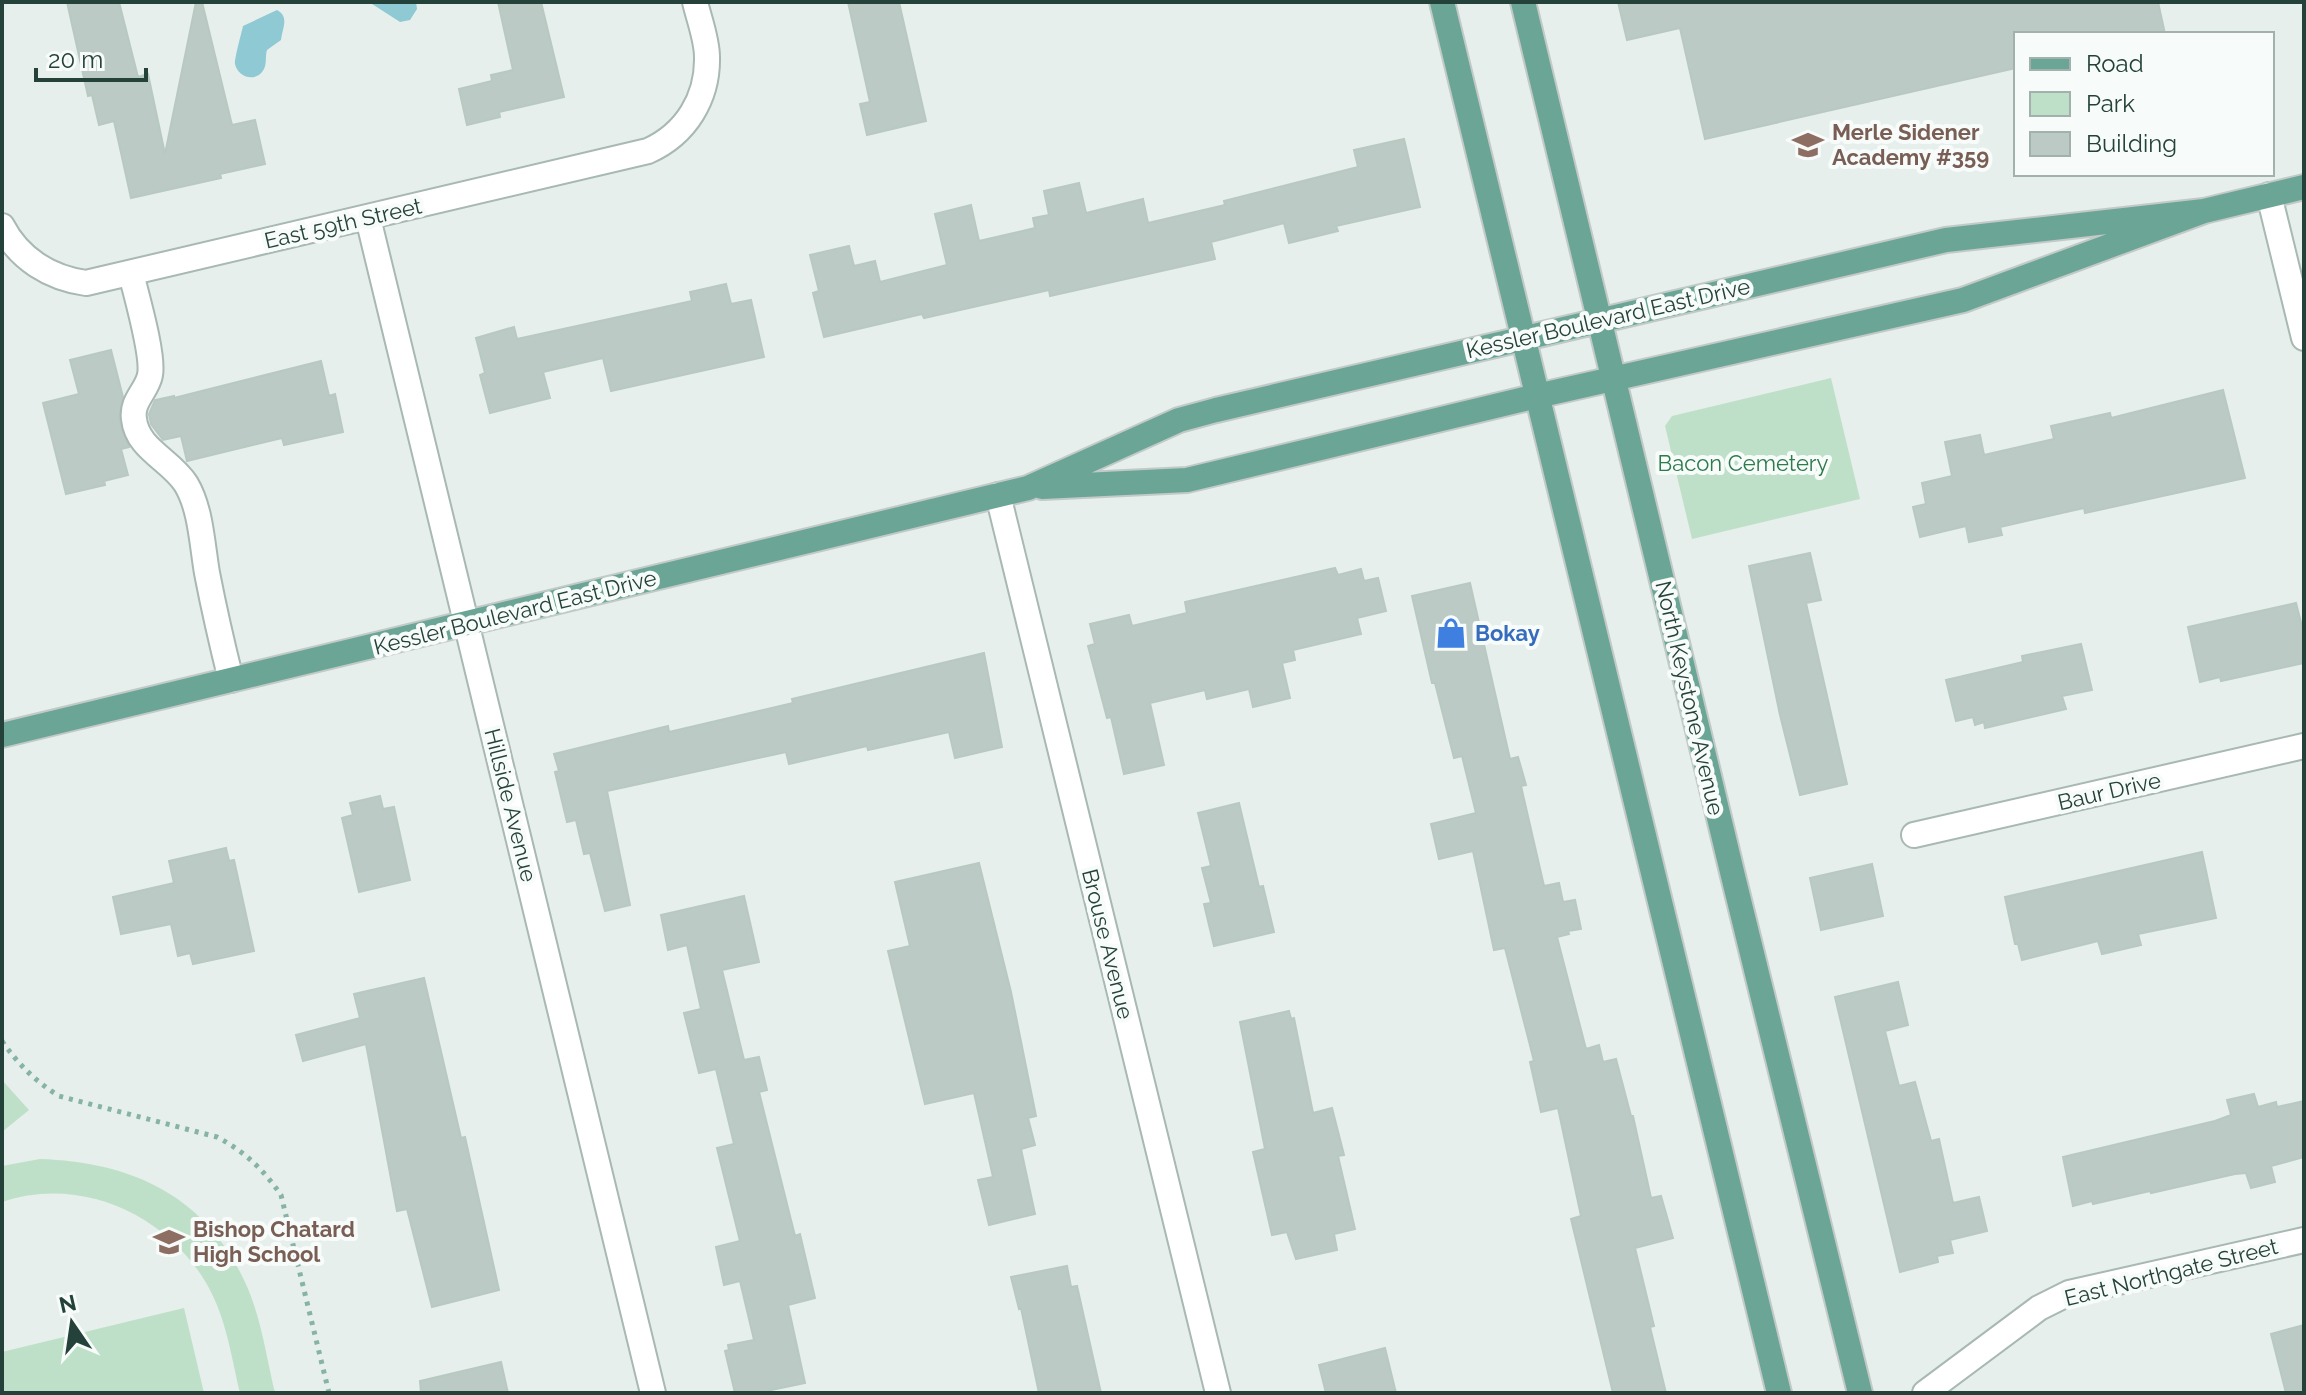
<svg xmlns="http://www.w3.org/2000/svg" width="2306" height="1395" font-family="Raleway,sans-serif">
	<rect width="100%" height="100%" fill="#e6efeb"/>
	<path fill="#bfe0c8" d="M1831,378L1860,499L1692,539L1665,426L1672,416Z
		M2,1080L29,1110L2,1132Z
		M40,1159C131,1162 204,1195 244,1280C261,1315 266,1356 275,1393H240C232,1360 227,1323 211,1292C173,1217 83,1174 2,1202V1166Z
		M184,1308L204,1393H2V1352Z"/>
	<path fill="#8ec9d4" d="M369,2H416L417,9L410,20L400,22Z
		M277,10C290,17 282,29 281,40L267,50C265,56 267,63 264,69C257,83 238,78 235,64C234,60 242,31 243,26Z"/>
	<path fill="#bbcac4" stroke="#b8c9c2" stroke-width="2" d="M67,2H119L138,77L148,74L165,154L196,2H202L232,125L255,120L265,164L220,174L221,178L131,198L114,121L99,125L92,95L88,96Z
		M498,2H541L564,97L499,112L500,117L467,125L459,89L492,81L491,75L513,70Z
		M848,2H899L926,121L867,135L860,104L870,102Z
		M1618,2H2158L2165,34H2016V68L1705,139L1680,28L1627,40Z
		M1404,139L1420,207L1336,226L1338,231L1289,243L1284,223L1211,242L1215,259L1050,296L1049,290L924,318L922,314L824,337L813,293L819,291L810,255L849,246L854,266L875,261L880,282L947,265L935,214L971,205L979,241L1035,228L1033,218L1049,215L1044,191L1079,183L1086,213L1143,199L1148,223L1225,205L1224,201L1358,167L1354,150Z
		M726,284L731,304L751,300L764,357L611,391L603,358L543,372L550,398L490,413L480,375L485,373L476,338L514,327L517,339L692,301L690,292Z
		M111,350L123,397L119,420L129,447L121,449L128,475L104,481L105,485L66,494L43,403L79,394L70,360Z
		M321,361L329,396L335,394L343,432L284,445L282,438L187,461L181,436L163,440L151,424L149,414L155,400L174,396V398Z
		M2223,390L2245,478L2085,513L2084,508L2000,527L2002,535L1969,542L1966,526L1920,537L1913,507L1926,504L1922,483L1952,476L1945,442L1980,435L1984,455L2054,439L2051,426L2110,413L2111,418Z
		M1810,553L1821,600L1806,603L1847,784L1800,795L1780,715L1749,566Z
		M1335,568L1338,575L1361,569L1364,581L1378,578L1386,611L1357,618L1361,634L1293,650L1295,660L1282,663L1290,698L1253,707L1249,689L1207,699L1205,690L1150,703L1164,765L1124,774L1111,717L1107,718L1088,646L1095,644L1090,624L1129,615L1132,626L1187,613L1185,602Z
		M1470,583L1510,759L1518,757L1526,785L1521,786L1544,886L1559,883L1563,902L1575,900L1581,929L1568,931L1569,934L1557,937L1586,1049L1599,1045L1603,1062L1616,1059L1631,1116H1633L1651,1198L1661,1196L1673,1238L1635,1248L1654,1326L1650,1327L1666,1393H1613L1571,1219L1581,1216L1558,1108L1541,1112L1530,1062L1534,1061L1505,948L1494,950L1473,851L1439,859L1431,824L1476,813L1462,756L1454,758L1435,683H1432L1412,596Z
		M2296,603L2304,634V663L2221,681L2220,677L2200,682L2188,627Z
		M2081,644L2092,690L2062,696L2066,709L1985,728L1984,722L1975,725L1973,717L1956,721L1946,680L2023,662L2022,656Z
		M984,653L1002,747L955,758L949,732L868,750L867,746L789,764L786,752L607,791L630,905L605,911L590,853L584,854L576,820L567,822L555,772L559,771L554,754L668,726L669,732L793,703L792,699Z
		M380,796L383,809L394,807L410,880L359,892L342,818L353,815L350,803Z
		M1239,803L1259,887L1263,886L1274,932L1214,946L1204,904L1211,903L1202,868L1211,866L1198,813Z
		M226,848L229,861L234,860L254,951L193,964L190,953L178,956L171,924L121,934L113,897L174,883L169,861Z
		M2202,852L2216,918L2138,934L2141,945L2102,954L2098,941L2022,960L2018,944H2015L2005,897Z
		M979,863L1011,992L1036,1116L1028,1118L1035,1145L1021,1149L1035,1214L989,1225L978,1180L993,1177L974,1093L925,1104L888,951L910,946L895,882Z
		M1872,864L1883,916L1821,930L1810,878Z
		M744,896L759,962L722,970L744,1060L759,1057L767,1090L759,1092L795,1236L800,1234L815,1298L788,1305L805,1383L757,1393H735L725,1351L729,1350L728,1345L754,1340L740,1281L724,1285L716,1247L740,1241L717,1148L734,1144L716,1069L699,1073L684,1013L701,1009L687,945L668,950L661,915Z
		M424,978L461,1138L465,1137L499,1290L432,1307L407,1209L397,1211L366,1044L303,1061L296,1035L360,1018L354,994Z
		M1898,982L1908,1025L1885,1031L1899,1086L1915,1082L1931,1141L1939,1139L1953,1203L1979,1197L1987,1231L1950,1240L1953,1253L1937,1256L1938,1262L1900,1272L1835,997Z
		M1289,1011L1291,1019L1294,1018L1313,1113L1332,1108L1344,1155L1338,1156L1355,1229L1334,1234L1337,1250L1296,1259L1287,1232L1272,1235L1253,1152L1265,1149L1240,1022Z
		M2254,1094L2258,1107L2276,1102L2277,1107L2304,1101V1157L2271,1166L2275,1182L2251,1188L2246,1173L2235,1174L2151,1193L2150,1191L2093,1204L2092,1201L2073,1206L2063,1157L2215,1121L2231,1115L2227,1100Z
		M1067,1266L1071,1287L1077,1286L1101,1393H1039L1021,1308L1019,1309L1011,1277Z
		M2304,1325V1393H2286L2271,1334Z
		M1385,1348L1396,1393H1326L1319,1365Z
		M501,1362L508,1393H421L420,1381Z"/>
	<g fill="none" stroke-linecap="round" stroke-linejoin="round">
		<defs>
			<path id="minor" d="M2269,195L2304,338
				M368,218L653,1393
				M2,226C19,259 50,278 86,283L648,151C686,134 708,98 707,57C707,39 699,19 695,2
				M131,273C136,295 154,355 150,375C147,391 131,401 134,419C137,449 171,460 186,484C201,509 202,544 207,573C214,609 222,644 231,680
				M998,495L1218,1393
				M1914,835L2304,746
				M1925,1393L2039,1308L2069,1293L2304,1240"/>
			<path id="major" d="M1442,2L1779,1393
				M1523,2L1733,876L1860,1393
				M1042,487L1187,480L1537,396L1963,300L2204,211L2304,187
				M2,735L1028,488L1179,420L1216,410L1946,240L2204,211"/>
		</defs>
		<use href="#minor" stroke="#a8b8b2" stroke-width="28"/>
		<use href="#major" stroke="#c2cac8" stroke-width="28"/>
		<path stroke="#86b3a5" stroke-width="5" stroke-dasharray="4 6" stroke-linecap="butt" d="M2,1041C18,1064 35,1081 59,1096L217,1137C245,1152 263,1169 281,1195L329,1393"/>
		<use href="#minor" stroke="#fff" stroke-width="24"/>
		<use href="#major" stroke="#6aa596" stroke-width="24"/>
	</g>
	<defs>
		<symbol id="school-bare" viewBox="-9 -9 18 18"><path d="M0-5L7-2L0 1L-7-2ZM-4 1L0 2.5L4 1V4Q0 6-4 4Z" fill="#8d6e63" stroke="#f7fbf9" stroke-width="2.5" paint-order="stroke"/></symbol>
		<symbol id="shop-bare" viewBox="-9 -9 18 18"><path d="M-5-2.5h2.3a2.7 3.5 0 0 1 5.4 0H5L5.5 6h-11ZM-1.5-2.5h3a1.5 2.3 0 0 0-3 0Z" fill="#3f7fe0" stroke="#f7fbf9" stroke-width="2.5" paint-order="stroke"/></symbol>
	</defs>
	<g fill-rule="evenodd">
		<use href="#school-bare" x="1786" y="123" width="44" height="44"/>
		<use href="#shop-bare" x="1429" y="611" width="44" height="44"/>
		<use href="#school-bare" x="147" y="1220" width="44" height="44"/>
	</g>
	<g text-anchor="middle" stroke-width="8" stroke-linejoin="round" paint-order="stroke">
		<g font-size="22" font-weight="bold" fill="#785e54" stroke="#f7fbf9" text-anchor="start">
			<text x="1832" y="140">Merle Sidener<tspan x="1832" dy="25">Academy #359</tspan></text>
			<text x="193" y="1237">Bishop Chatard<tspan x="193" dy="25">High School</tspan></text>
		</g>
		<g font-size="22" fill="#24423a" stroke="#f7fbf9">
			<text transform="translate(343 223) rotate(-13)" y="8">East 59th Street</text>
			<text transform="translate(1608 318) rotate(-13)" y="8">Kessler Boulevard East Drive</text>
			<text transform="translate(515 612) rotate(-14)" y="8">Kessler Boulevard East Drive</text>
			<text transform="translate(1690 698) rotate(77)" y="8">North Keystone Avenue</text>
			<text transform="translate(2109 791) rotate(-13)" y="8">Baur Drive</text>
			<text transform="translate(511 805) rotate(76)" y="8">Hillside Avenue</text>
			<text transform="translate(1108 944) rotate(76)" y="8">Brouse Avenue</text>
			<text transform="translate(2171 1272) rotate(-14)" y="8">East Northgate Street</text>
		</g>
		<g font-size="22" fill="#2d7a4b" stroke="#f7fbf9">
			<text x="1743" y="471">Bacon Cemetery</text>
		</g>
		<g font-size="22" font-weight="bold" fill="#366cbe" stroke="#f7fbf9" text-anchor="start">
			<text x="1475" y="641">Bokay</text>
		</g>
	</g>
	<rect width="2306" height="1395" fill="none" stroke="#24423a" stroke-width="8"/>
	<rect x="2014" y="32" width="260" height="144" fill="#f7fbf9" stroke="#a3b1ad" stroke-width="2"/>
	<rect x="2030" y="58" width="40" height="12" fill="#6aa596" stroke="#a3b1ad" stroke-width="2"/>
	<text x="2086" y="72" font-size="24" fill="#24423a">Road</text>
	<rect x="2030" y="92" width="40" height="24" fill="#bfe0c8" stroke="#a3b1ad" stroke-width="2"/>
	<text x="2086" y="112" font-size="24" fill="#24423a">Park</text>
	<rect x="2030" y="132" width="40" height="24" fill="#bbcac4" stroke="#a3b1ad" stroke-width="2"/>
	<text x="2086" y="152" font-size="24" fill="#24423a">Building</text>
	<g transform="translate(72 1323) rotate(347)" stroke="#f7fbf9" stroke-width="6" paint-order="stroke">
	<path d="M0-6L14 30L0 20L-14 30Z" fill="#24423a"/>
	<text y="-12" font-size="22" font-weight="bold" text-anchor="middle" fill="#24423a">N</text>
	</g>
	<path d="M36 68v12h110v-12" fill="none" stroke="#24423a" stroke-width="4"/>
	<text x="48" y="68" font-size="24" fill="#24423a" stroke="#f7fbf9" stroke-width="6" paint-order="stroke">20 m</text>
</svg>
